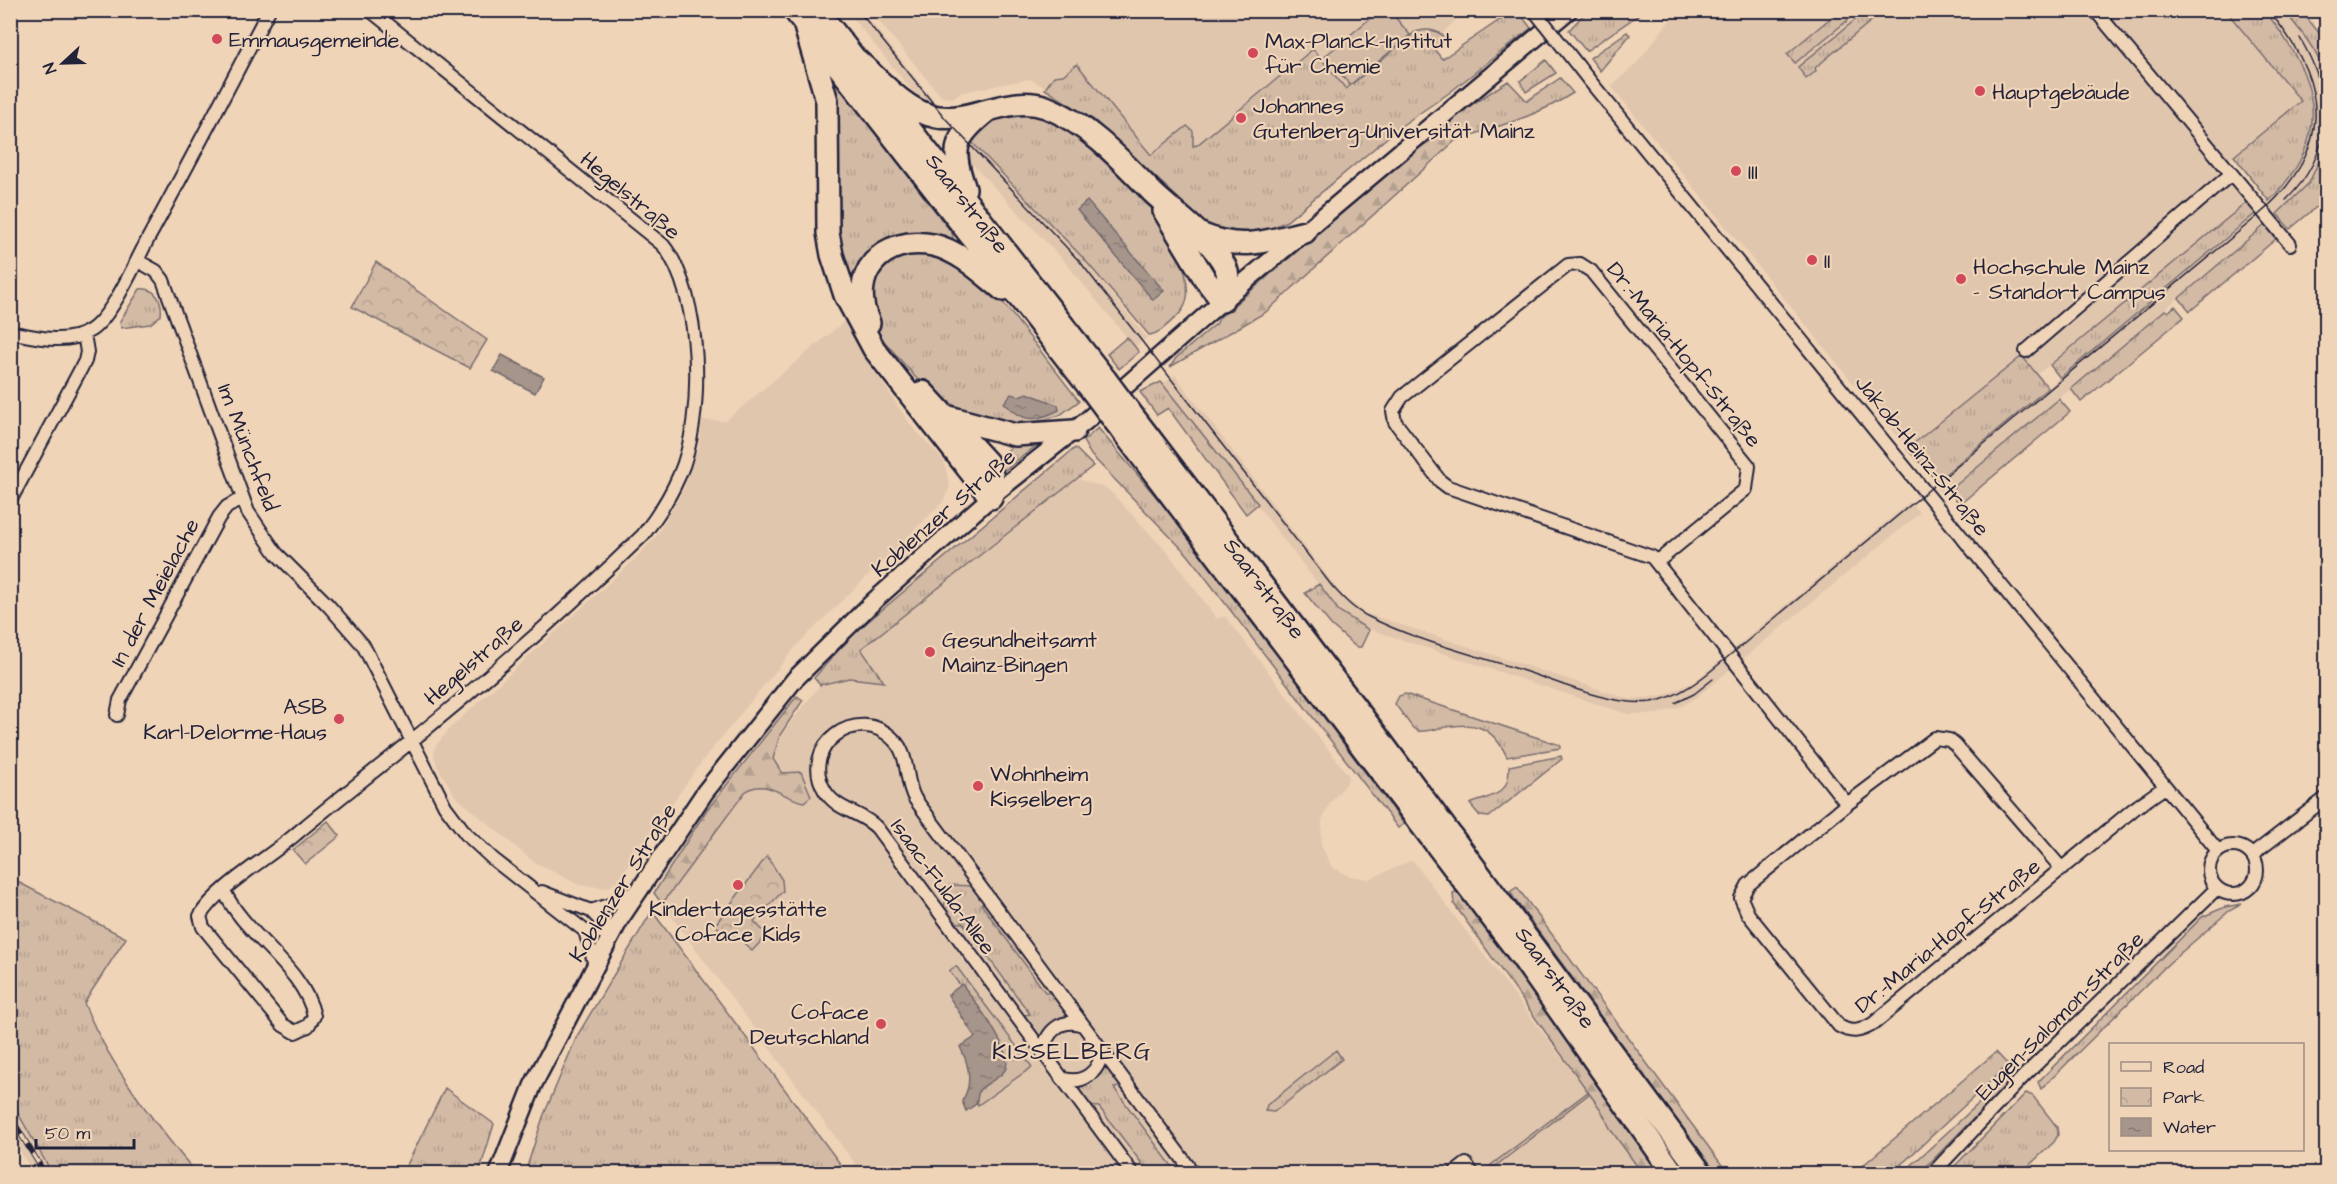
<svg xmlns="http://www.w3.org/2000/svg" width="2337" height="1184" font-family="'Architects Daughter',sans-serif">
	<defs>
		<pattern id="grass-tufts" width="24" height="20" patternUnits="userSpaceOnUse" patternTransform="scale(1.5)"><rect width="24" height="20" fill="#d2baa5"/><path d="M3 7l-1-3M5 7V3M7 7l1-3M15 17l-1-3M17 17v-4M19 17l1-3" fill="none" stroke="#b4a08f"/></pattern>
		<pattern id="forest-firs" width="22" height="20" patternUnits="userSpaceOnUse" patternTransform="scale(1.5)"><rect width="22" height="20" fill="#d2baa5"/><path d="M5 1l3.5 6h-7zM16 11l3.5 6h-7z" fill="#b4a08f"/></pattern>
		<pattern id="park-crowns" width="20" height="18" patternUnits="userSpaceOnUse" patternTransform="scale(1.5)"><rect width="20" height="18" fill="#d2baa5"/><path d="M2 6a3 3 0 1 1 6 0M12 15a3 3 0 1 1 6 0" fill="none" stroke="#b4a08f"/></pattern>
		<pattern id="water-ripples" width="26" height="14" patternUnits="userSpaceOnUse" patternTransform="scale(1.5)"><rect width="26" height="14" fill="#a6958b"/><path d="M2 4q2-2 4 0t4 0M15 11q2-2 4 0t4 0" fill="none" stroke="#877973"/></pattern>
	</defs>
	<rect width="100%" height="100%" fill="#f0d4b7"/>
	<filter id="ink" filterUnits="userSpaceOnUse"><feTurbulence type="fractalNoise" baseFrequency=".0167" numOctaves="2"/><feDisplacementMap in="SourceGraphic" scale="12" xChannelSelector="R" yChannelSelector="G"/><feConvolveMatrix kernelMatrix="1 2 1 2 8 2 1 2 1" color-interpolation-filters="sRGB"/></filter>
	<g filter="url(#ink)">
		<path fill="#e1c6ae" d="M2226,10L2301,101L2218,169L2246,203L2038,374L2022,356L1907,449L1611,86L1636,64L1677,11Z
			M847,11H862L943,112L927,109Z
			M870,11H1464L1442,34L1445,38L1434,49L1442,59L1181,190L1133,135L1030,79L959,93L953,98L942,97Z
			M2265,11H2284L2307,38L2322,62L2326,77V145L2309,183L2265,225L1943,496L1933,484L2256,213L2285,185L2297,168L2306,150L2302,65L2290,43Z
			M966,136L1084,259L1147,338L1135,347L1064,261L961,152Z
			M845,321L863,353L910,424L944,461L950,487L942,503L798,644L703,760L618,880L608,888L579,885L534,862L456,797L437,766L434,756L435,747L450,728L633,561L657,535L684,488L699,445L702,420L725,421Z
			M1175,375L1334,585L1344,597L1365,613L1629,699L1662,696L1694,682L1910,502L1920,513L1698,696L1682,706L1657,714H1627L1357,625L1332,602L1163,384Z
			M1078,479L1108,489L1168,553L1217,619L1225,616L1349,776L1346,784L1331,802L1322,820L1321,845L1332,867L1349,876L1369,879L1410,861L1414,862L1589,1094L1642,1173H862L662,904L780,736L820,685L861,650Z
			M10,1101L13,1104L52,1173H33L11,1136Z"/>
		<path fill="url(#grass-tufts)" stroke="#7a6e70" stroke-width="1.5" d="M1588,10H1644V11L1586,51L1569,30Z
			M1513,11H1518L1531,28L1449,93L1401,126L1287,221L1256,235L1229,233L1204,222L1094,120L1045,89L1054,76L1063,75L1077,64L1151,155L1187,126L1193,131V146L1197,145L1313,49L1346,89L1415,32C1425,29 1437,29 1445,38L1434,49L1442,59Z
			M1839,11H1859L1795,63L1787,54Z
			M1866,11H1883L1815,68L1816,71L1806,79L1798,67Z
			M2226,11H2265C2318,78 2336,134 2269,201L2234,156L2301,101Z
			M2284,11H2301L2326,41V77C2318,51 2301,31 2284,11Z
			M1627,32L1630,35L1600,71L1590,58Z
			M1546,60L1556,73L1526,92L1520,81Z
			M1560,78L1573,93C1536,117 1498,126 1456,140L1447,130L1417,149L1448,120L1508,81L1527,101Z
			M837,83L952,233L954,243L920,233L904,236L853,290C826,234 833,155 831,94Z
			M1027,113C1088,124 1169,210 1184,268C1188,287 1192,304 1175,318C1167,325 1159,334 1149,335L1084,259L966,136L994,118Z
			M2326,145V199L2290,229L2277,214L2309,183Z
			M2246,203L2256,213L2060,378L2050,365Z
			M2265,225L2276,239L2190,311L2179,298Z
			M894,252L941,254L998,296L1079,401L1060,415L1022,426L964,412L917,379L884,341L872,323L867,289Z
			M140,289C155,287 163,301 161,315L150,324L121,328L120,321Z
			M2175,306L2184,317L2081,402L2071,389L2165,310L2168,312Z
			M1127,337L1139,352L1119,369L1107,354Z
			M2022,356L2048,388L1937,481L1907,449Z
			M1161,382L1258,504L1246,514L1168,408L1157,415L1140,392Z
			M2059,399L2070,412L1960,504L1949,491Z
			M1098,428L1174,518L1404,824L1398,828L1188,555L1091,455L1083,441Z
			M1020,440L1042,441L1005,470L996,460Z
			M1075,448L1093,466L861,649L884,682L849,678L820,685L814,678L852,635Z
			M1319,584L1339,611L1369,630L1361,647H1356L1331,625L1305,593Z
			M1405,694L1560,745V748L1507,757C1493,726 1474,721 1442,728C1434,729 1426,732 1418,731L1412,727L1395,704L1399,696Z
			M1561,756L1562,759L1489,817L1480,816L1470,804C1491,795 1510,797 1509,766Z
			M10,878L126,938L84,1003C109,1065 153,1121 196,1173H52L11,1101Z
			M950,885L973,886L988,902L981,904L1045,992L1056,994L1071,1013L1036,1038L1019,1016L1030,1014L963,923H949L943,910Z
			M2242,904L2229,911L2169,963L2041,1089L2038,1082L2202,917L2225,907Z
			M652,911L847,1173H525L543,1117L577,1036Z
			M956,966L1032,1067L978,1105L976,1097L979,1090L997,1076L1004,1054L990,1023L949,971Z
			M1336,1050L1342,1059L1274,1112L1265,1111L1267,1105Z
			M1996,1052L2008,1065L1892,1173H1854Z
			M1109,1065L1124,1086L1114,1088L1177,1173H1149L1099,1107L1086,1106L1079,1088Z
			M2013,1072L2016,1075L1920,1173H1903Z
			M445,1088L494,1124L479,1173H403Z
			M1588,1092L1589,1094L1493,1168L1491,1165Z
			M2026,1093L2033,1096L2057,1127L2058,1135L2054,1142L2021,1173H1948Z"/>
		<path fill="url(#forest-firs)" stroke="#7a6e70" stroke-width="1.5" d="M1448,130L1456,140L1266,312L1170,367L1176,358L1217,323L1219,318L1417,149Z
			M797,696L803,700L780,735L773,759L782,773L801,772L811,796L804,802C782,798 766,777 745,792L662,904L654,893L706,811Z
			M1517,887L1727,1172L1728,1173H1716L1516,901L1510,892Z
			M1457,891L1607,1093L1658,1173H1642L1611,1130L1601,1110L1454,904L1453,893Z"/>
		<path fill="url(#park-crowns)" stroke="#7a6e70" stroke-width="1.5" d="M376,262L487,340L470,368L352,307Z
			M328,821L340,836L305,864L293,850Z
			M767,856L782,880L783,891L754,921L767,935L752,951L738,937L734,941L715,925Z"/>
		<path fill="#d2baa5" stroke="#7a6e70" stroke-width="1.5" d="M1379,11H1390L1410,35L1350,85L1325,56Z"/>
		<path fill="url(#water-ripples)" stroke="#71676b" stroke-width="1.5" d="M1087,201L1164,291L1153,300L1077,210Z
			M502,355L544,377L535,393L493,371Z
			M1027,393L1058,405L1059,410C1035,422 1024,423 1004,403L1011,394L1019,396Z
			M962,984C973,999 1016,1053 1005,1070C1000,1078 986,1083 979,1090L976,1104L966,1111L962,1101C973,1084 969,1064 960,1047L975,1037L948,995Z"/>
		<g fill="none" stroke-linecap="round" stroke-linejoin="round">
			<defs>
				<path id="street" d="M2095,10L2290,244
					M1589,80L2218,851
					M138,261L156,271L163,280L248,512L276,553L328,605L363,645L445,806L466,834L493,859L585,931L613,933
					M10,332C36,337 67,346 91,330C113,315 136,261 149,237C190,162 229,86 269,10
					M2026,351L2231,174
					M10,501L85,361L87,352L84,334
					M1657,562L1746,489L1749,466L1591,271L1580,264L1568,265L1402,397L1393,411L1395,422L1440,481L1448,487L1652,557L1847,804
					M117,715L120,700L219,517L227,507L241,499
					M2209 870a24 24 0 1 1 48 0a24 24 0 1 1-48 0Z
					M2252,855L2326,798
					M2062,869L1955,745L1949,740L1935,738L1847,804L1748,885L1741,898L1748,914L1839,1026C1852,1034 1861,1031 1873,1024L2135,808L2165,787
					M224,891C245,936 304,968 314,1016L308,1026L295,1032L283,1025L203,927L200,916C217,887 270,857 296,834C333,803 372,773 409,743C490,677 569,607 643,535C657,517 670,497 679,476C705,419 703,295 663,245L370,10
					M542,892L591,911L613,933
					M591,911L615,903L636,891
					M585,931L595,965
					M1043,1054C1045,1032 1061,1017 1083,1025
					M1061,1078C1083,1086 1102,1071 1101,1048
					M1133,1174L877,828C862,812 837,811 825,791C798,747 858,702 894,740C910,756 904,780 915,799L1194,1174
					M1453,1174L1466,1164L1473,1174
					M1932,1174L2024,1076L2217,888"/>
				<path id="secondary" d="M498,1174L533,1085L620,919L705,792L795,679L875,600L999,490L1086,421L1222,301L1569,10"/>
				<path id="highway" d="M794,10L1092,391
					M817,10L1106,380
					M804,23L827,101L828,233L832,255L845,295L874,349L991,498
					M857,60C878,78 902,107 929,115C968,127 1006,93 1046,107C1087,123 1122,161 1152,192C1176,215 1209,236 1225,266C1231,278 1226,290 1222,301
					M965,189C951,149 953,138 987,111
					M1164,211L1205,279L1222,301
					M1200,234C1242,251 1263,242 1305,232
					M869,323C847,275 882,235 933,245C960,251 983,274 1003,290
					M923,392L987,462L993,478L991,498
					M1130,412L1375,733L1702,1174
					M949,417L1015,435L1074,431
					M1116,423L1523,959L1674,1174"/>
			</defs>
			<use href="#street" stroke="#22223b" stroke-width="16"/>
			<use href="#secondary" stroke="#22223b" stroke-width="21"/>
			<use href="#highway" stroke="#22223b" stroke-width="26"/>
			<use href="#street" stroke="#f0d4b7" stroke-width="12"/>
			<use href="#secondary" stroke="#f0d4b7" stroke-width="16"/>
			<use href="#highway" stroke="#f0d4b7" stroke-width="21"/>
			<path stroke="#22223b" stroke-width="1.5" d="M858,10L945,118L1081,263L1332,586C1342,597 1353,609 1367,616C1414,640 1468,653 1518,669C1556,681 1612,707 1651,702C1686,697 1713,668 1740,647L2254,219C2332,153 2334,88 2268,10
				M2300,38C2315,64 2323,86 2326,116
				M2286,200C2309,178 2321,153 2326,122
				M1675,703L1694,694L1713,679"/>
			<defs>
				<path id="rail" d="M10,1116L45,1174"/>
			</defs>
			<use href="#rail" stroke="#22223b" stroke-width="6"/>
			<use href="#rail" stroke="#f0d4b7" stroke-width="4" stroke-dasharray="11" stroke-linecap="butt"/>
			<defs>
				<path id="street-bridge" d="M1534,10L1589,80"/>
				<path id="highway-bridge" d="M1106,380L1130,412
					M1092,391L1116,423"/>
			</defs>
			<use href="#street-bridge" stroke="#22223b" stroke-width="16" stroke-linecap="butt"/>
			<use href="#highway-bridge" stroke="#22223b" stroke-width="26" stroke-linecap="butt"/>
			<use href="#street-bridge" stroke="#f0d4b7" stroke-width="12"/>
			<use href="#highway-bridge" stroke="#f0d4b7" stroke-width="21"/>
		</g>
	</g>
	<g fill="#d1495b" stroke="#f0d4b7" stroke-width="2">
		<circle cx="217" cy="39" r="6"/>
		<circle cx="1253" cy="53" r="6"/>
		<circle cx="1980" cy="91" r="6"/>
		<circle cx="1241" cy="118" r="6"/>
		<circle cx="1736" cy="171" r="6"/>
		<circle cx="1812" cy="260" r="6"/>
		<circle cx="1961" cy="279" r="6"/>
		<circle cx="930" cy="652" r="6"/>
		<circle cx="339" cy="719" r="6"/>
		<circle cx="978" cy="786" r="6"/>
		<circle cx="738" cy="885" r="6"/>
		<circle cx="881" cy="1024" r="6"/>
	</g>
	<g text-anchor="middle" stroke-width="4.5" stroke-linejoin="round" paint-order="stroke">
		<g font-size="22" fill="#22223b" stroke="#f0d4b7" text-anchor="start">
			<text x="229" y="47">Emmausgemeinde</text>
			<text x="1265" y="48">Max-Planck-Institut<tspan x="1265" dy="25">für Chemie</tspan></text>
			<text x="1992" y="99">Hauptgebäude</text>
			<text x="1253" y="113">Johannes<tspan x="1253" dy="25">Gutenberg-Universität Mainz</tspan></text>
			<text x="1748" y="179">III</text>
			<text x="1824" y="268">II</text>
			<text x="1973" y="274">Hochschule Mainz<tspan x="1973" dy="25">- Standort Campus</tspan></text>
			<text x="942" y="647">Gesundheitsamt<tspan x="942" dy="25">Mainz-Bingen</tspan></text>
			<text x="327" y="714" text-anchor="end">ASB<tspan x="327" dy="25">Karl-Delorme-Haus</tspan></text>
			<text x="990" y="781">Wohnheim<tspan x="990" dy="25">Kisselberg</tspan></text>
			<text x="738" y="916" text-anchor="middle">Kindertagesstätte<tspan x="738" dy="25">Coface Kids</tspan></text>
			<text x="869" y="1019" text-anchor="end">Coface<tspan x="869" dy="25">Deutschland</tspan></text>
		</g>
		<g font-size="22" fill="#22223b" stroke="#f0d4b7">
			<text transform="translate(631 195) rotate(40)" y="8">Hegelstraße</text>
			<text transform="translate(968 203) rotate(52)" y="8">Saarstraße</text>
			<text transform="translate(1685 354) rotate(51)" y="8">Dr.-Maria-Hopf-Straße</text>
			<text transform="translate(249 447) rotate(69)" y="8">Im Münchfeld</text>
			<text transform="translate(1923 455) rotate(51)" y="8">Jakob-Heinz-Straße</text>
			<text transform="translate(943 512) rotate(-41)" y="8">Koblenzer Straße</text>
			<text transform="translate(1265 588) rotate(53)" y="8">Saarstraße</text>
			<text transform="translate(154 592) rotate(-62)" y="8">In der Meielache</text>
			<text transform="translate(473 660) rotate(-41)" y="8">Hegelstraße</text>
			<text transform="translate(622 882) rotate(-58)" y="8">Koblenzer Straße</text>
			<text transform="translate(944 886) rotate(54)" y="8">Isaac-Fulda-Allee</text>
			<text transform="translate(1947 935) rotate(-39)" y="8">Dr.-Maria-Hopf-Straße</text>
			<text transform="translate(1556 977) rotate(54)" y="8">Saarstraße</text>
			<text transform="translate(2059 1015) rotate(-45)" y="8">Eugen-Salomon-Straße</text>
		</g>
		<g font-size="24" letter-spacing="1.5" fill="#22223b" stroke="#f0d4b7">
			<text x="1072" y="1059">KISSELBERG</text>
		</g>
	</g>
	<rect width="2337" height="1184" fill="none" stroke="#f0d4b7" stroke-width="36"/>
	<rect x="18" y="18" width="2301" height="1148" fill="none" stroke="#22223b" stroke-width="2" filter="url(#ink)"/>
	<rect x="2109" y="1043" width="195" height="108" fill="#f0d4b7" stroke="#9e8d85" stroke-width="1.5"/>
	<rect x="2121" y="1062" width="30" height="9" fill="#f0d4b7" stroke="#9e8d85" stroke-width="1.5"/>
	<text x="2163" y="1073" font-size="18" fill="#22223b">Road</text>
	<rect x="2121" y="1088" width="30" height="18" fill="url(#park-crowns)" stroke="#9e8d85" stroke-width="1.5"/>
	<text x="2163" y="1103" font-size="18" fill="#22223b">Park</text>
	<rect x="2121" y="1118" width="30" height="18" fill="url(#water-ripples)" stroke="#9e8d85" stroke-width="1.5"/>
	<text x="2163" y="1133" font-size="18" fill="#22223b">Water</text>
	<g transform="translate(63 63) rotate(248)" stroke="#f0d4b7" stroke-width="4.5" paint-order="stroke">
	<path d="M0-4.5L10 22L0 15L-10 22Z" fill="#22223b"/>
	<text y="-9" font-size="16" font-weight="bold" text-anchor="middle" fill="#22223b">N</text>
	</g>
	<path d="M36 1139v9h98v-9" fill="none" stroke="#22223b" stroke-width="3"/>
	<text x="45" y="1139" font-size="18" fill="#22223b" stroke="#f0d4b7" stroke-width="4.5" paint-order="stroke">50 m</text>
</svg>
